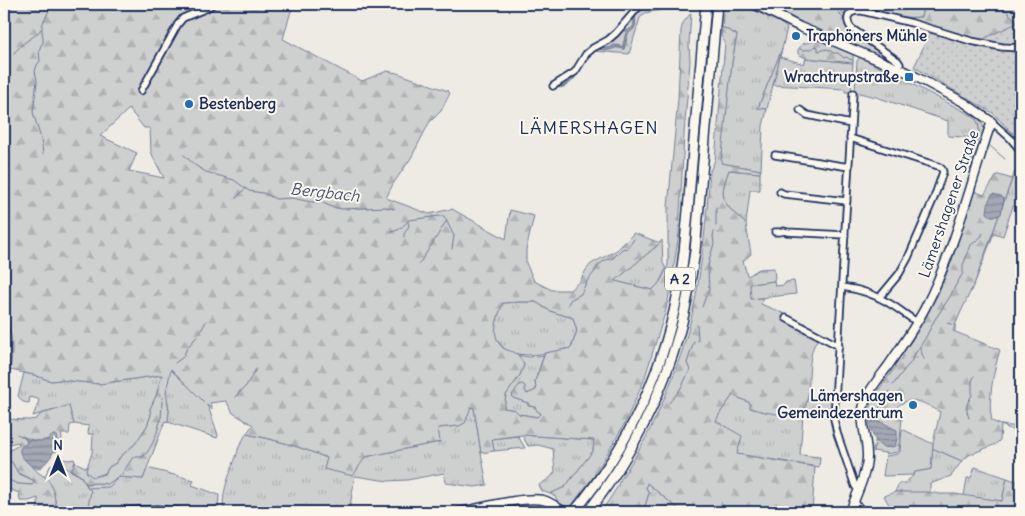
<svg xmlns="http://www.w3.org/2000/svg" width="1025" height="516" font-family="Delius,sans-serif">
	<defs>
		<pattern id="grass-tufts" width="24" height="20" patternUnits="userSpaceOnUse" patternTransform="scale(1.25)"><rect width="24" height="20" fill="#cecfcf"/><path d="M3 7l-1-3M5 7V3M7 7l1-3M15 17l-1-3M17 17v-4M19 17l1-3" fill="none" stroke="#b0b2b4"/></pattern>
		<pattern id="forest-firs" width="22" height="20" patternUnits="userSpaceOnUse" patternTransform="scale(1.25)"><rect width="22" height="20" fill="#cecfcf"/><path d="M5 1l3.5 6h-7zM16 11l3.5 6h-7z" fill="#b0b2b4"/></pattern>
		<pattern id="park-dots" width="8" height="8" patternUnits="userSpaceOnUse" patternTransform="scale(1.25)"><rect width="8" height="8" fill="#cecfcf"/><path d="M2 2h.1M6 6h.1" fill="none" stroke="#b0b2b4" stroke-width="1.8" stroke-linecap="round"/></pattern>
		<pattern id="water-rules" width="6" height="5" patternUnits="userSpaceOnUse" patternTransform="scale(1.25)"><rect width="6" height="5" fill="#a3a8b4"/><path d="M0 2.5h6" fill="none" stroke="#848996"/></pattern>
	</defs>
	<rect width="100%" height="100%" fill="#eeebe4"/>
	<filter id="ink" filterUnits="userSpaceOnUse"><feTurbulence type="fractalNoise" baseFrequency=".02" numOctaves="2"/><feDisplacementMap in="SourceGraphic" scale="10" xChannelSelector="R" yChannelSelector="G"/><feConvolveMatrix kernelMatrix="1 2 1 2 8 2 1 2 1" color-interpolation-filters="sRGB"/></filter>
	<g filter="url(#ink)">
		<path fill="url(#grass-tufts)" stroke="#747f96" d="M724,4H740L779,22L787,28L782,49L758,108L767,109L763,126L761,170L720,163L732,62L737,35L722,27Z
			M836,4H924L921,17C907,18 896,17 882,12C875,10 867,5 859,4C852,3 847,10 844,15Z
			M1000,4H1021V23L1019,24Z
			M780,57L804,64L806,58L853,63L851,92H845V89L773,85Z
			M860,57L973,116C980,123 980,129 978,138L948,136V121L876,97L855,92L857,61Z
			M1019,160L1021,164V208L1013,206L1003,236L994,233L975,282Z
			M729,170L760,173V190H750L746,224C724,204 717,200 729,170Z
			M662,240L663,263L666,269L658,285L652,290L614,281L658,245Z
			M774,281L775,286L784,285L786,282L794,281L796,294L751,299L749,284Z
			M520,302H536L550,311L573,318L577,331L571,348C552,352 513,363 500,344C498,341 495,337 495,333C494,323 500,312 503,303Z
			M518,355L529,357L544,355L535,381L536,390L527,394L525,390L513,398C525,401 532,405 542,413L538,417L519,414L515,410L504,408L506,395L520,375L524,365Z
			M170,369L204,401L209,409L218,435L217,438L168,422L169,410L166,392Z
			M24,373L34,375L51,381L60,380L99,384L162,375L156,396L150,409L151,415L147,426L135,444L120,457L116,463L109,467L105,473L93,478L87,473L86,470L92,453L93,434H88L89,426L74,424L68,406L33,416L39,401L38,399L30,397L29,403L23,402L18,396Z
			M733,395L750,403L803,414L808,397L833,399L832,417L803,415L800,455L820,457L819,467L736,454L715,421L720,413Z
			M471,407H474L481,453L487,485L475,487L446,483L444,473L407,480L388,481L355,476L351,500L350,512H225C218,497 233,467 238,451V449L246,434C274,439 301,447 327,458L325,469L365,457L439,442L438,428L459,426Z
			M522,435L594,440L593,451L565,487L550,494L542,491L539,485L550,478L555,472L553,449L538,445L528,446Z
			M518,436L525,448L494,451L492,439Z
			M932,448L962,461L951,476L930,484V493L895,492L899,483H905L913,476L915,472L931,469Z
			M4,457L7,460L12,461L18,473L35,481L32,485L18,484L4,478Z
			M58,458L68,460L74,459L75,462L71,471L109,487L119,477L143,479L147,468L194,480L192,485L219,495L218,510L216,512L195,511L157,506L86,512H57L53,490L44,477L51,465Z
			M975,467L1007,478L1002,501L964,496L967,478H971Z
			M647,483L682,512H643L649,493L646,488Z"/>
		<path fill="url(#forest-firs)" stroke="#747f96" fill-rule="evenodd" d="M4,4H293L283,39L362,81L387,71L397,73L448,91L450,93L441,111L429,123L411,158L393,184L386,198L429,214L452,209L506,239L510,210L534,216L526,250V263L534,281L552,290H570L580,281L586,270L591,264L617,250L634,233L660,243L615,281L652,290C660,284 664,275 668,265V207L678,99L681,30L683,23L691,13L689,44L690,61L684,134L679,233L670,291L665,313L644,380L625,423L594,476L568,510L559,504L555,496L550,494L565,487L593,451L594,440L522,435L492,439L494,451L481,453L474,408L471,407L465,423L459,426L438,428L440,442L365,457L353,476L324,469L327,458C301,447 274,439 246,434L253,425L233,413L226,401L210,403L212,410L171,369L166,392L169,410L168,422L165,421L143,479L119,477L109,487L88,488L81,476L71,471L75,462L87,468L86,470L87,473L93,477L105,474L109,467L116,463L120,457L135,444L147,426L151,415L150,409L156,396L162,375L99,384L60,380L51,381L34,375L6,369L4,353ZM129,109L144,128H150L151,151L154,159L164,178L129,171L137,153L100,136ZM520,302H536L550,311L573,318L577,331L571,348L545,353L535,381L536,390L527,394L525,390V386L522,384L519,385L512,395L513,398L528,403V406L535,407L537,411L541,413L537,417L519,414L515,410L504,408L506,395L520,375L524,365C522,362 520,356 517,354C514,351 507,351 503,348C489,335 498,317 503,303Z
			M643,4H655C646,9 640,5 633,16C635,24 635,28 626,32L623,47C613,45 616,47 608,48C601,49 600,46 593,51C581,58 572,91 556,86L575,73L586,56L592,50L615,36Z
			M656,4H663L661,10L645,13L640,18L629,54L595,51L600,49L608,50L615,47L624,49L628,33C636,29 636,25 635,17C640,9 645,8 654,7Z
			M760,4H833L843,18L846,24L896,62L820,33Z
			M924,4H1000L1019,24L1021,23V44L979,39L906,18L921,17Z
			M722,27L737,35L732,62L721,163L761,170L760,173L729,170C717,200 724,204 746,224L751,254L743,261L747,275L748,276L759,269L774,268L775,279H774V281L750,284L751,299L763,298L761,304L787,315V317L820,337C807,348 810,379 808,395C807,401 805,408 803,414C786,417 766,413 750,408V403L733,395L720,413L716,421L742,436L737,454L815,467L812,512H682L647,483L646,488L649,493L643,512H599L603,509L618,486L619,482C628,468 637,454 645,439C660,411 672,381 682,351C701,293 705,231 710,171L715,160L725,43L721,36Z
			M819,40L853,54V63L806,58L798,54V50L802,44Z
			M782,49L767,109L758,108Z
			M973,116L980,119L982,122L984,130L970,173C971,167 971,160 972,153C975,140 986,129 973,116Z
			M997,175H999L1012,179L975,282L959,316L953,331L1000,350C994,369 987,402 992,421L1001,425L1021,427V434L1001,425L1000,440L996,444L969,455L962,461L932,448L940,412C924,403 910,393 895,409L896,415L902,418L899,450L898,452L885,454V453L873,451L875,441L881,446H894L888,426L878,421L869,420V412L871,400L903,357V353L912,340L937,296L951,263L974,191L984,195Z
			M69,406L74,424L70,425L69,434H61L62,438L57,452L54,451L57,439C52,439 50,440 45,441C38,442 30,440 24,438L26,440L27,443L21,449L24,459L39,473L48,479L53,489L57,512H35L38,507V498L29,501H20L19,493L4,487V478L18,484L32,485L35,481L18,473L12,462L7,460L4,457L5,453L19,445L18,442L8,444H5L6,419L29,420L36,419L41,414Z
			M1007,478L1021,483V512H897L891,508L884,496L895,492H927L940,494H955L1002,501Z"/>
		<path fill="url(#park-dots)" stroke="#747f96" d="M1019,22L1021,23V143L993,113L914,67L930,33L983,48L984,40L985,38Z"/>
		<path fill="#cecfcf" stroke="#747f96" d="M902,429L933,444L931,469L915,472L913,475L883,476L886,456L898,454L900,452Z"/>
		<path fill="url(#water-rules)" stroke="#6d7892" d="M655,4H656C648,11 641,6 635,17C636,25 636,29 628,33L624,49C613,46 617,49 608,50C604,51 601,48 597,50C580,59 578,88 557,88V87C577,88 581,51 600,47C601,47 606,48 608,48C614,48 609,46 615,45C618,45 620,46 623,47L626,31C635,28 635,24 633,16L642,7L653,5Z
			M993,194L1001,196L1004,199L1001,214L997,216H991L987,213C988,205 988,199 993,194Z
			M869,420C883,420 885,425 897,430V438L895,446C877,453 871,434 869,420Z
			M53,435H56C59,449 49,461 39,469C33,468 18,457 20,449C21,446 25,445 27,443L26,440L22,436C32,441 45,444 53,435Z"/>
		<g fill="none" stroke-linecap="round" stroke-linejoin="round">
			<path stroke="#6d7892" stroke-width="1" d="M800,49C806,51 810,50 815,46L818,47V51L827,49L831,51L833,53H838L844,58L847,57L849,59L853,60
				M14,53C18,49 22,44 27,41C33,36 36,36 41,29
				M990,146L1005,159
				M43,154L41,139L33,112L37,81L35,71L37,65L40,61L39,51L41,45L43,43C44,36 40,30 43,23C46,14 50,14 49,4
				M184,155L196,166L206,172L234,180L249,191L263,193L276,199L292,198L311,202H321L332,207L342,209L386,207L394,209
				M235,199C240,197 240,192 245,189
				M716,226V207
				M391,232C401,230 402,227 409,220L440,216H444L454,236L452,249
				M404,237V234L409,226L408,222
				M419,264L436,238L447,220
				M7,291C1,314 13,329 12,351C12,359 10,367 8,375
				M707,294L709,291L708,269L709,260L714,244L713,236L714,232
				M568,305L570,300L581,294L587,281L593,274L599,265L605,260L612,259L622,249L628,248L634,239
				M702,307L706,296
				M947,323L955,325V331
				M697,325L698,341
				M920,348L924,359
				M175,363L183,357L187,348L200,333L206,321
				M893,385L904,370L911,362L913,357L925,339L934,321L951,295L953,290L960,278L963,273V265L971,245L981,237L983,233
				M235,397L246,386L256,369
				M669,403C673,398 679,392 682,386C685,380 687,375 690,370L687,363L694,341
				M969,418L967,412V404L972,395V382L974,376
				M874,420V417L889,391
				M4,426L5,431L7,432
				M17,434L23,437
				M58,467C65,467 76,471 81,477C85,481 87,487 91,491L88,506L79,507L65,512
				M86,484L96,483L108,484L122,474L133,457H143C153,447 158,431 161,417C162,411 161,404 163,397"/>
			<defs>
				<path id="minor" d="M899,68L900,64L898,61L851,28C844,17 849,10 862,11L912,23L971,41L1002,47L1021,48
					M553,86L575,72L586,54L593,48L608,40L616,33L641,4
					M141,91L178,24L183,18L207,8L213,4
					M853,93L834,419L837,433L855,486L858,489
					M800,110L807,115L851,124
					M992,122L1010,138L1021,151
					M850,138L938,166L942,169L943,172L934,198L908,258L899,274L879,298
					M775,155L849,167
					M780,192L784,194L847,201
					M775,232H780L784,231L787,232L845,235
					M842,287C857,289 874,294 887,302C898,308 907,316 917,322
					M786,318L839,346
					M853,504L859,507L862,512"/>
				<path id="major" d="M754,4L800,27L909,73L965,103L992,122L988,132C969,191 953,253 925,308C914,329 901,347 888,366C880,377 870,388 865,401C858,420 868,439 867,458C866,476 856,495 850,512
					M120,512L157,510L178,512
					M460,512C481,508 524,496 543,500C551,502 558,508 564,512"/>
				<path id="highway" d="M574,512C629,446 667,365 680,280C686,245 688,209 691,174C696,117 701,61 706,4
					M588,512C630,458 662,396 680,330C687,304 691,278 695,251L717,4"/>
			</defs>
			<use href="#minor" stroke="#1b2f5e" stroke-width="9"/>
			<use href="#major" stroke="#1b2f5e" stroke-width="11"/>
			<use href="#highway" stroke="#1b2f5e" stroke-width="12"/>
			<use href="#minor" stroke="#fbf7ec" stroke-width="5.5"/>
			<use href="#major" stroke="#fbf7ec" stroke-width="8"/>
			<use href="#highway" stroke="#fbf7ec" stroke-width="9"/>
		</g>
	</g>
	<g fill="#1f6fb2" stroke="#fbf7ec" stroke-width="2">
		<circle cx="796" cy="36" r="5"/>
		<rect x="904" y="72" width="10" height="10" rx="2.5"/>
		<circle cx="189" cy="104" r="5"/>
		<circle cx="913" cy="405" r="5"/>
	</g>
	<g text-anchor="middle" stroke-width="4" stroke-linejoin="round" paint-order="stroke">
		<rect fill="#fbf7ec" stroke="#5e6b89" stroke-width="1" x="665" y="267.5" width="30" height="23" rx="4"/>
		<g font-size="14" font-weight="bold" fill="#1b2f5e">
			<text x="680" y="284">A 2</text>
		</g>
		<g font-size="15" font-weight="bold" fill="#1b2f5e" stroke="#fbf7ec" text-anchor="start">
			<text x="806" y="41">Traphöners Mühle</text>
			<text x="899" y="82" text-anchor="end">Wrachtrupstraße</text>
			<text x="199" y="109">Bestenberg</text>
			<text x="903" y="401" text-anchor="end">Lämershagen<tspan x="903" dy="17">Gemeindezentrum</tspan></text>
		</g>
		<g font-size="15" fill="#1b2f5e" stroke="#fbf7ec">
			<text transform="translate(949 204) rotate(-71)" y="5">Lämershagener Straße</text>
		</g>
		<g font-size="16" font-style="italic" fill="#445378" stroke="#fbf7ec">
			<text transform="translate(325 192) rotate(6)" y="6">Bergbach</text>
		</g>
		<g font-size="18" letter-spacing="1" fill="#1b2f5e" stroke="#fbf7ec">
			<text x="589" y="134">LÄMERSHAGEN</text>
		</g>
	</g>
	<rect width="1025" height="516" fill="none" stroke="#fbf7ec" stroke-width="20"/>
	<rect x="10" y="10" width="1005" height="496" fill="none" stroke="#1b2f5e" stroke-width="2" filter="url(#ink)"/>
	<g transform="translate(58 458)" stroke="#fbf7ec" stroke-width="4" paint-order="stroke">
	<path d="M0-4L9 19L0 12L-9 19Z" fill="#1b2f5e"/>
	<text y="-8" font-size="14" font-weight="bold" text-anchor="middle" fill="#1b2f5e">N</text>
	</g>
</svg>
